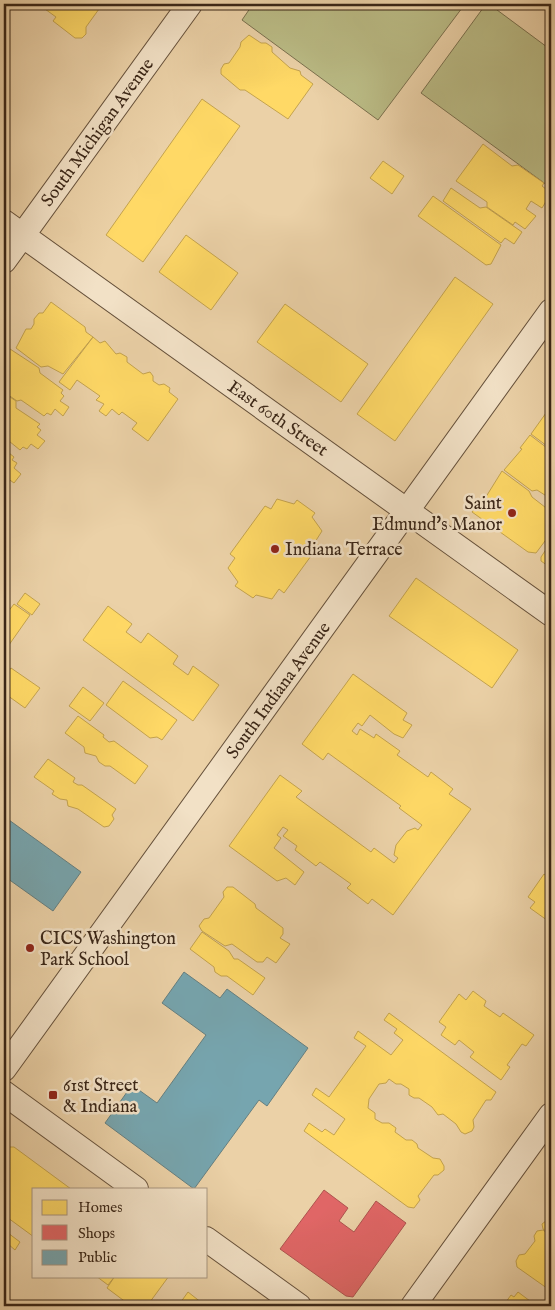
<svg xmlns="http://www.w3.org/2000/svg" width="555" height="1310" font-family="'IM FELL English',serif">
	<rect width="100%" height="100%" fill="#ebd1a7"/>
	<filter id="stains"><feTurbulence type="fractalNoise" baseFrequency=".004" numOctaves="4"/><feColorMatrix values="0 0 0 0 .2 0 0 0 0 .09 0 0 0 0 .02 0 0 0 .5 -.17"/></filter>
	<radialGradient id="worn" r=".72"><stop offset=".6" stop-color="#630" stop-opacity="0"/><stop offset="1" stop-color="#630" stop-opacity=".3"/></radialGradient>
	<path fill="#babb85" stroke="#7a704e" d="M253,4H465L378,120L242,20Z
		M486,4H489L551,50V188L421,93Z"/>
	<path fill="#ffd966" stroke="#c4a34e" d="M38,4H108L104,8L99,9L86,27V34L82,38H75L53,21L56,17Z
		M249,35L261,43H266L272,47V52L290,68L300,71L301,75L313,84L288,119L245,90H240L221,74V69L224,64L229,63L240,47L241,42Z
		M202,99L240,126L143,262L106,235Z
		M483,144L512,166L518,165L544,183L542,186L551,193L542,208L531,201L526,209L536,216L525,229L515,222L513,225L487,207V202L456,181Z
		M383,161L404,176L392,194L370,178Z
		M451,188L480,208L486,207L522,232L514,244L505,238L501,243L443,201Z
		M433,196L501,245L491,264L486,265L418,216Z
		M186,235L238,273L211,310L159,272Z
		M455,277L493,304L395,441L357,414Z
		M51,302L85,327L86,332L93,337L63,374L48,366L41,367L16,348L26,329H31L34,324V319L39,313H43Z
		M285,304L368,364L341,402L257,342Z
		M93,337L100,343L105,341L116,354L120,353L127,357V362L143,374L150,372L153,376V381L159,385L164,384L170,388L169,392L178,399L148,441L132,429L137,423L122,412L119,415L112,409L106,416L99,411L104,404L96,400L100,396L77,380L70,390L59,382Z
		M7,347L39,368L40,373L63,390L61,393L64,396L60,401L69,407L63,416L55,409L51,415L47,413L44,416L21,400L17,401L4,392V352Z
		M4,393L16,401V408L40,424L37,427L41,430L37,435L45,441L38,449L31,444L27,449L23,447L20,450L4,437Z
		M551,406V449L531,434Z
		M530,435L551,451V499L537,490L532,491L504,470L522,449L520,448Z
		M4,449L14,457L12,460L17,463L14,468L21,474L14,483L7,478L4,481Z
		M502,471L529,491L532,497L550,511L551,526L547,531L551,533L536,553L528,552L472,512L482,499L484,500Z
		M277,499L294,504L297,500L315,513L312,517L322,531L315,542L319,545L284,593L279,589L272,599L256,595L253,598L235,586L238,582L228,568L235,558L230,554L265,506L271,509Z
		M551,542V568L541,561V557Z
		M416,578L518,650L492,688L389,616Z
		M25,593L40,604L32,615L17,604Z
		M14,604L30,615L4,652V617Z
		M108,606L132,624L126,632L141,643L148,633L178,656L173,664L188,675L193,666L219,685L193,721L83,640Z
		M11,668L40,688L25,708L4,693V678Z
		M353,674L407,713L403,720L412,725L403,738L394,734L370,715L362,726L358,723L352,731L357,735L360,729L374,738L376,734L400,751L397,755L428,777L431,772L453,789L449,794L471,809L393,915L372,899L368,904L347,888L351,884L320,862L316,866L295,850L297,846L283,836L288,830L283,827L277,835L281,838L274,848L304,872L295,885L286,878L277,881L229,846L280,775L302,791L296,797L371,852L374,848L394,863L398,858L394,855L396,845L407,831L415,828L418,830L422,825L399,808L401,806L328,753L323,760L302,744Z
		M123,681L177,720L162,740L157,737L150,738L106,705Z
		M83,687L104,703L90,721L69,706Z
		M78,716L104,735L103,737L109,742L114,741L148,766L135,784L110,766H105L99,762L96,756L85,753L84,747L65,733Z
		M48,759L75,778L73,782L78,785H82L116,809L112,815L114,819L109,826L104,827L78,809L68,806L67,800L60,799L52,794L54,791L34,777Z
		M544,874L550,879L551,877V923L530,908L535,902L528,897Z
		M227,887H233L255,904L256,908L283,928V934L280,938L290,944L276,963L267,957L263,962H257L232,944L225,946L202,931L199,926L204,919L209,918L224,897L223,892Z
		M202,932L229,951L234,959H238L265,978L253,995L227,976H221L215,972L214,967L190,949Z
		M473,991L486,1001L484,1006L500,1017L503,1013L534,1035L526,1046L522,1044L507,1065L510,1067L501,1080L470,1057L474,1052L459,1040L455,1045L441,1035L446,1027L439,1022L459,994L466,1000Z
		M389,1013L496,1092L491,1100H486L473,1120L474,1127L472,1131L465,1134L461,1132L456,1124L443,1114L438,1115L432,1107L419,1098H414L409,1095V1089L401,1084H396L389,1079L386,1083L379,1084L369,1099L368,1108L375,1113V1119L382,1123H389L396,1128L395,1132L406,1140H412L417,1144L418,1148L433,1158L440,1159L444,1166V1170L438,1175H434L418,1196L420,1200L414,1208L408,1207L304,1131L309,1123L322,1132L325,1129L334,1135L345,1119L312,1095L316,1088L329,1097L366,1046L354,1038L358,1031L391,1055L403,1040L394,1033L397,1029L384,1020Z
		M6,1147H14L71,1189H34V1237L4,1215V1150Z
		M551,1217V1235L543,1229L542,1224Z
		M4,1230L20,1242L15,1250L8,1244L4,1250Z
		M543,1230L551,1236V1291L517,1267L516,1261L519,1255L525,1254L535,1241L534,1236L537,1231Z
		M96,1276H115L108,1285Z
		M115,1276H169L147,1306H131L107,1288Z
		M188,1292L202,1303L199,1306H178Z
		M518,1292L530,1301L536,1306H503L511,1295L514,1297Z"/>
	<path fill="#e06666" stroke="#ae534e" d="M324,1190L348,1208L339,1221L354,1232L376,1201L406,1223L353,1297L346,1296L280,1249Z"/>
	<path fill="#76a5af" stroke="#647f81" d="M9,820L81,872L53,911L4,876V827Z
		M184,972L220,998L227,989L308,1048L267,1106L259,1100L194,1189L105,1123L132,1085L157,1103L206,1035L162,1003Z"/>
	<g fill="none" stroke-linecap="round" stroke-linejoin="round">
		<defs>
			<path id="minor" d="M4,222L551,614
				M4,261L190,4
				M4,1069L551,311
				M4,1093L136,1189
				M206,1239L299,1306
				M413,1306L551,1115"/>
		</defs>
		<use href="#minor" stroke="#66513b" stroke-width="26"/>
		<use href="#minor" stroke="#f2e1c6" stroke-width="24"/>
	</g>
	<g fill="#8f2418" stroke="#f2e1c6" stroke-width="2">
		<circle cx="512" cy="513" r="5"/>
		<circle cx="275" cy="549" r="5"/>
		<circle cx="30" cy="948" r="5"/>
		<rect x="48" y="1090" width="10" height="10" rx="2.5"/>
	</g>
	<g text-anchor="middle" stroke-width="5" stroke-linejoin="round" paint-order="stroke">
		<g font-size="18" fill="#3a2617" stroke="#f2e1c6">
			<text transform="translate(97 132) rotate(-54)" y="6">South Michigan Avenue</text>
			<text transform="translate(278 418) rotate(35)" y="6">East 60th Street</text>
			<text transform="translate(278 690) rotate(-54)" y="6">South Indiana Avenue</text>
		</g>
		<g font-size="18" fill="#3a2617" stroke="#f2e1c6" text-anchor="start">
			<text x="502" y="509" text-anchor="end">Saint<tspan x="502" dy="21">Edmund's Manor</tspan></text>
			<text x="285" y="555">Indiana Terrace</text>
			<text x="40" y="944">CICS Washington<tspan x="40" dy="21">Park School</tspan></text>
			<text x="63" y="1091">61st Street<tspan x="63" dy="21">&amp; Indiana</tspan></text>
		</g>
	</g>
	<rect width="555" height="1310" fill="none" stroke="#ebd1a7" stroke-width="20"/>
	<rect x="5" y="5" width="545" height="1300" fill="none" stroke="#3a2617" stroke-width="2.5"/>
	<rect x="10" y="10" width="535" height="1290" fill="none" stroke="#3a2617"/>
	<rect x="32" y="1188" width="175" height="90" fill="#f2e1c6" stroke="#a89680"/>
	<rect x="42" y="1200" width="25" height="15" fill="#ffd966" stroke="#a89680"/>
	<text x="78" y="1212" font-size="15" fill="#3a2617">Homes</text>
	<rect x="42" y="1225" width="25" height="15" fill="#e06666" stroke="#a89680"/>
	<text x="78" y="1238" font-size="15" fill="#3a2617">Shops</text>
	<rect x="42" y="1250" width="25" height="15" fill="#76a5af" stroke="#a89680"/>
	<text x="78" y="1262" font-size="15" fill="#3a2617">Public</text>
	<rect width="100%" height="100%" filter="url(#stains)"/>
	<rect width="100%" height="100%" fill="url(#worn)"/>
</svg>
